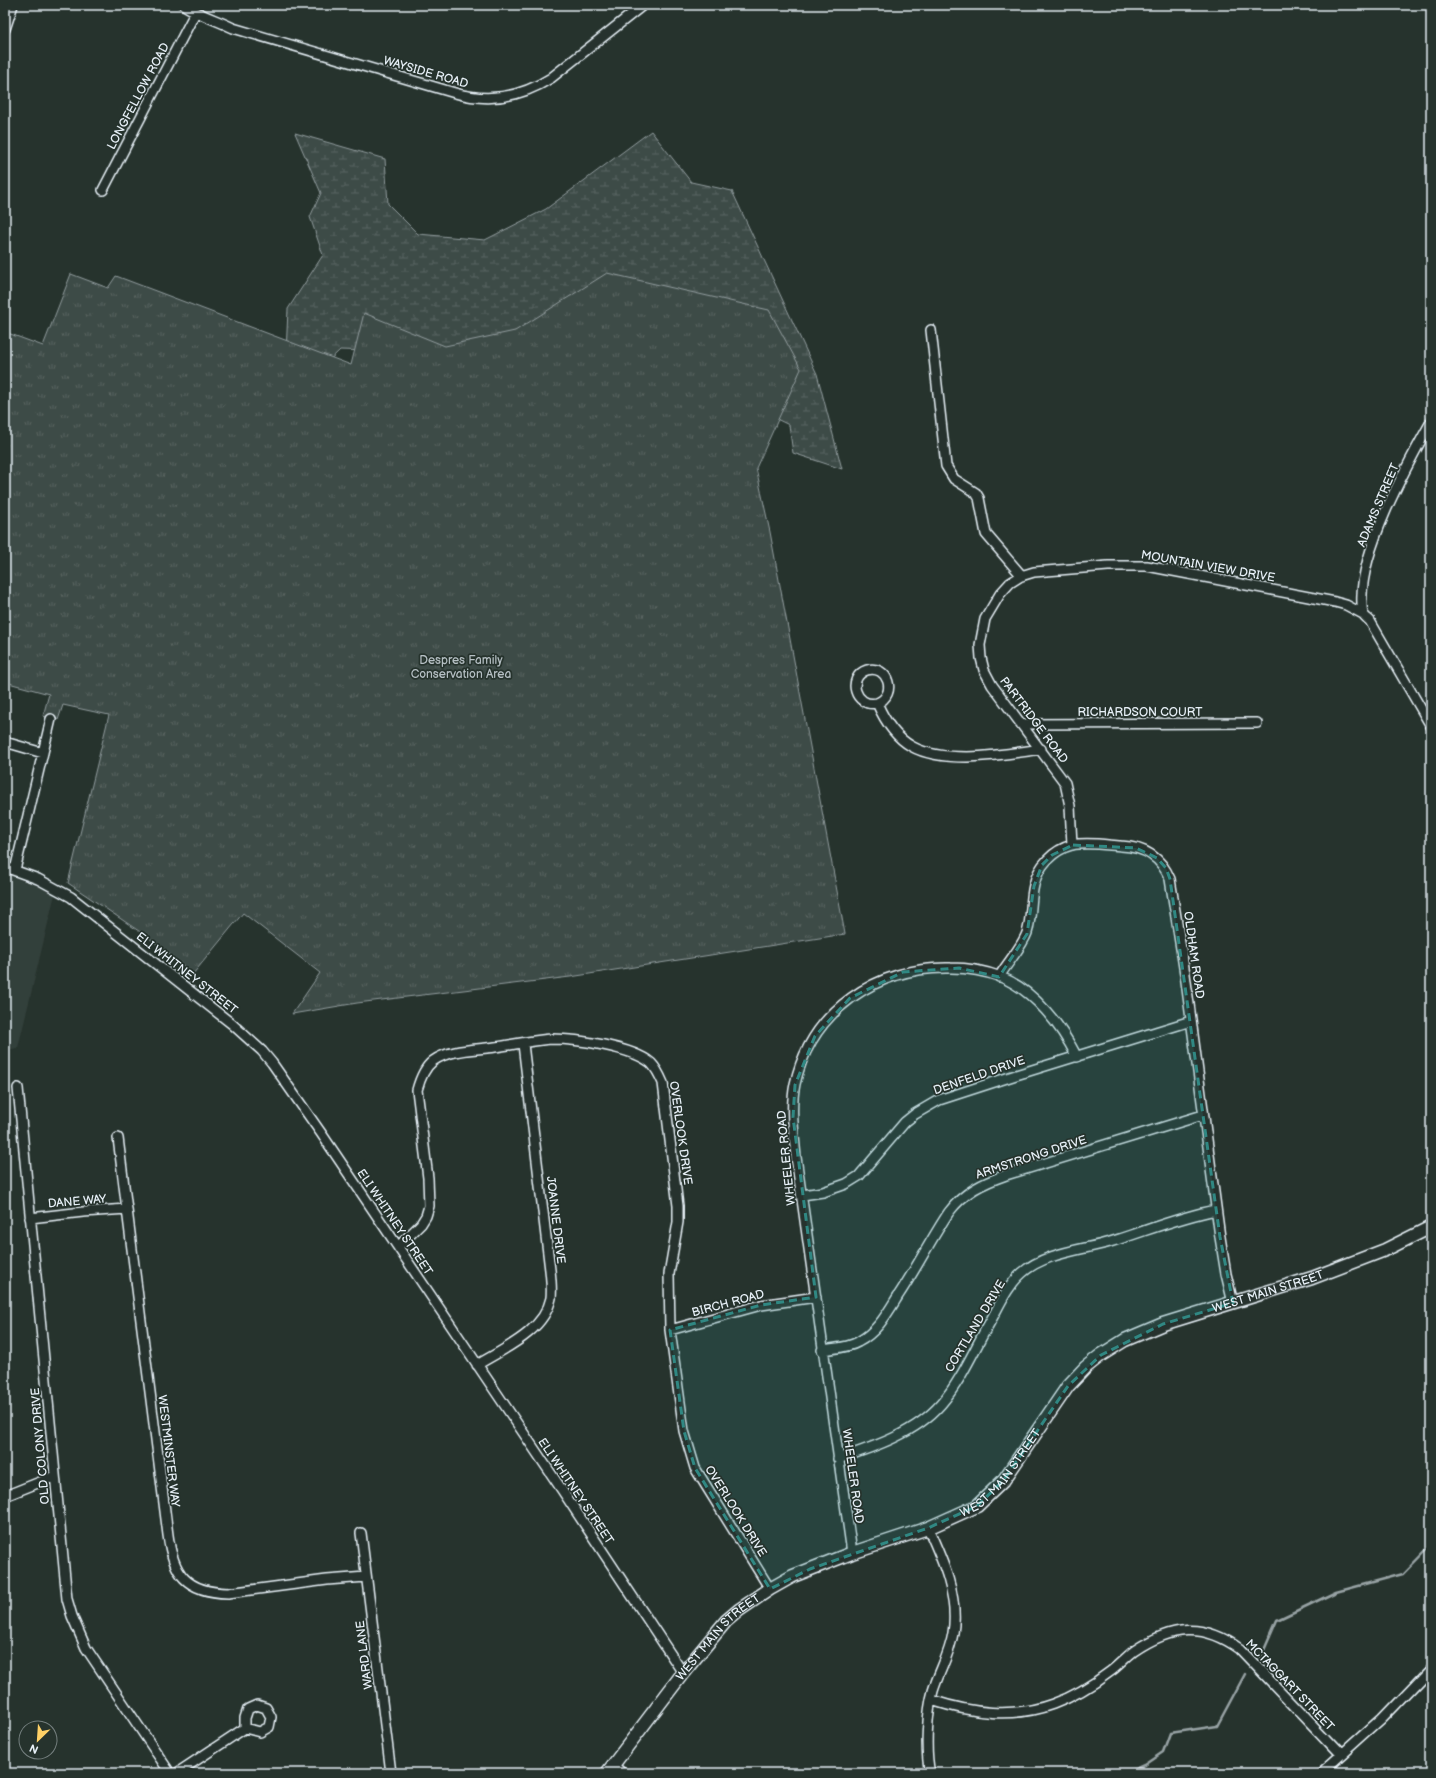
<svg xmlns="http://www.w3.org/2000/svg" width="1436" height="1778" font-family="'Balsamiq Sans',sans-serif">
	<defs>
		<pattern id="wetland-marsh" width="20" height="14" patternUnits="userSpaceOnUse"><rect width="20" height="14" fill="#3e4b47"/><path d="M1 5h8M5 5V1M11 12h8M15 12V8" fill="none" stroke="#5a6562"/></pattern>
		<pattern id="park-tufts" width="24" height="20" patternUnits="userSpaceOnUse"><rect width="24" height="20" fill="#3e4b47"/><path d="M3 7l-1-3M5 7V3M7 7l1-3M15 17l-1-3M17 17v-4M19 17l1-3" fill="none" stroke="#5a6562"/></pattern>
	</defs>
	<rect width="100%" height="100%" fill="#26332d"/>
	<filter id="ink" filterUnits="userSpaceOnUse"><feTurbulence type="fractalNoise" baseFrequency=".025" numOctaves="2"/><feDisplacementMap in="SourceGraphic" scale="8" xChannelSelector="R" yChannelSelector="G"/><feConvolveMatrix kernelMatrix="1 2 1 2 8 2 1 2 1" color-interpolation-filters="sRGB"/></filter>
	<g filter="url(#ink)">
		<path fill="#333f3a" d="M5,874L35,885L55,894L18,1048L5,1050Z"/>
		<path fill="url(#wetland-marsh)" stroke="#939ea0" d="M651,131L691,182L732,191L817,374L842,469L793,453L789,425L712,388L372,351L340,350L317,372L286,354L288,309L323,255L310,217L321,193L295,133L385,159L388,204L418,234L485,240L546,209Z"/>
		<path fill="url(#park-tufts)" stroke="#939ea0" d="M607,273L769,310L801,369L756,468L770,532L845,934L570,977L357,1003L292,1014L320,973L243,913L193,974L152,940L68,883L109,715L63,705L58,720L43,716L49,694L5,682L7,666L5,665V332L43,346L71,274L108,288L116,276L351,365L364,313L445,346L515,331Z"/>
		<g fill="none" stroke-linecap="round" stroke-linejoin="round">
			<path stroke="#98a3a5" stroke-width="2.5" d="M1261,1657L1277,1620L1336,1592L1403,1574L1431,1545
				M1126,1773L1144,1765L1163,1752L1170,1733L1217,1726L1245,1674"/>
			<defs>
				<path id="minor" d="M184,5C199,15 217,20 233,28L455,93C490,103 521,97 551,78L643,5
					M5,29L13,5
					M103,190L195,13
					M931,330L946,466L954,479L976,493L979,498L986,534L1022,576
					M1431,422C1406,467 1359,552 1362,603C1362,606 1362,612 1364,615C1365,617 1368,619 1370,621L1431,726
					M877,703C855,708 846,677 867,670C888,664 898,695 877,703C896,747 921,757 967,757C992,756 1016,753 1041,749
					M1022,724L1257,723
					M5,742L43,753
					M1072,845L1070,806L1065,783L992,685L984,670L981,658L980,645L985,619L1000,594L1010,583L1021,576L1034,572L1108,566H1147L1335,602L1346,605L1363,614
					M5,867L38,879L71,897L232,1024L262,1051L272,1063L321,1133L562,1490L683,1673
					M15,870L51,719
					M999,977C1007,963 1022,947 1027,933C1032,917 1030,901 1034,885C1038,866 1053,850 1072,845C1087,842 1106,845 1121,846C1145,847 1161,857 1170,879L1185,974L1220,1237L1226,1274L1233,1303
					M18,1088L67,1599L72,1616L86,1648L170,1773
					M118,1138L168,1535C173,1574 186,1592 228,1593L327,1580L366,1577
					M802,1195L823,1192L846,1184L859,1176L905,1122L915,1114L939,1100L1016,1075L1191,1021
					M30,1218L83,1212L127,1209
					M398,1247L421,1224L426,1216L429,1206L428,1178L417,1090C420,1079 424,1068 433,1061C449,1049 476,1050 495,1047C513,1045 533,1040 552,1039C576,1039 632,1047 651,1063C657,1069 660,1076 663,1083L678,1206V1222L669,1274L670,1330L684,1431L695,1468L770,1589
					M670,1330L761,1305L816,1297
					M822,1350C834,1348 848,1348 858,1342C877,1332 887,1314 898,1296C916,1269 931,1239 949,1212C964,1192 983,1183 1006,1175L1203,1115
					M477,1365C503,1349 544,1332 551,1298C552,1289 551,1279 550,1270L523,1044
					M838,1459C874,1447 916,1433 941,1404C960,1382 972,1354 986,1329C997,1311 1006,1287 1022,1273C1044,1253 1082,1250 1110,1242C1146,1231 1179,1217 1216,1210
					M5,1496L55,1476
					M928,1528C943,1561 959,1597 953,1633C950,1654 939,1671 933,1691C927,1712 925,1752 930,1773
					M361,1533L391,1773
					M852,1553L796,1157C794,1133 790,1108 795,1084C811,1011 877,966 951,968C967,968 985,971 1001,977C1035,991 1061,1026 1077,1057
					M931,1700C971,1713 1012,1719 1053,1704C1073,1697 1094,1684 1111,1671C1119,1665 1126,1657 1134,1651C1171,1626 1203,1622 1240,1649L1341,1755
					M257,1705L266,1708L271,1717L269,1727L260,1732L245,1728V1718L248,1709Z
					M613,1765L622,1773
					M177,1773L245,1728
					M1322,1773L1381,1720L1431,1668"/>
				<g id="tertiary">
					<path id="s1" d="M607,1773L683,1673L726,1621L739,1610L770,1589L793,1576L852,1553L928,1528L977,1506L1003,1481L1068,1386L1086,1367L1101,1355L1125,1340L1163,1324L1312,1278L1385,1250L1431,1227"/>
				</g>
			</defs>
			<use href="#minor" stroke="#e8f1f8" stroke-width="12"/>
			<use href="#tertiary" stroke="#e8f1f8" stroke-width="15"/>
			<use href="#minor" stroke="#26332d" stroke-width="9"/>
			<use href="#tertiary" stroke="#26332d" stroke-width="12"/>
		</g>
	</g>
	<path fill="#308883" fill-opacity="0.2" stroke="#308883" stroke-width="3" stroke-dasharray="8 5" stroke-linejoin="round" d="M1073,845L1136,848L1157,858L1166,868L1170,879L1220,1237L1233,1303L1163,1324L1101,1355L1068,1386L1003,1481L977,1506L928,1528L810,1569L770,1589L695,1468L684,1431L670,1330L761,1305L816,1297L793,1117L795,1085L815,1036L850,998L903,972L959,968L999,977L1027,934L1034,886L1042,865L1052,855Z"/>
	<g text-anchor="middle" stroke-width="3.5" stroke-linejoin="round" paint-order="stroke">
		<g font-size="12" fill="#e8f1f8" stroke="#26332d">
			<text transform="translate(426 72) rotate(16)" y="4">WAYSIDE ROAD</text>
			<text transform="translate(138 96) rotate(-62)" y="4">LONGFELLOW ROAD</text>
			<text transform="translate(1378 505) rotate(-67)" y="4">ADAMS STREET</text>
			<text transform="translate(1208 566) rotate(10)" y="4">MOUNTAIN VIEW DRIVE</text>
			<text x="1140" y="716">RICHARDSON COURT</text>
			<text transform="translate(1034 720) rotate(53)" y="4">PARTRIDGE ROAD</text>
			<text transform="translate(1194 955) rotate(82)" y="4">OLDHAM ROAD</text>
			<text transform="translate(187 973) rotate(38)" y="4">ELI WHITNEY STREET</text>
			<text transform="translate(979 1075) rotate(-19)" y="4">DENFELD DRIVE</text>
			<text transform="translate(681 1133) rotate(82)" y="4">OVERLOOK DRIVE</text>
			<text transform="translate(1031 1157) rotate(-18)" y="4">ARMSTRONG DRIVE</text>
			<text transform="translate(786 1158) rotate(-96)" y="4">WHEELER ROAD</text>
			<text transform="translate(77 1201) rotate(-5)" y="4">DANE WAY</text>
			<text transform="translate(556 1220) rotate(83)" y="4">JOANNE DRIVE</text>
			<text transform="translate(395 1222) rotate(56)" y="4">ELI WHITNEY STREET</text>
			<text dy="4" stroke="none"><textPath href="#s1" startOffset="847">WEST MAIN STREET</textPath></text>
			<text transform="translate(728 1303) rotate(-15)" y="4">BIRCH ROAD</text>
			<text transform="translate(975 1326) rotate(-59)" y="4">CORTLAND DRIVE</text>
			<text transform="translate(40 1446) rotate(-95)" y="4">OLD COLONY DRIVE</text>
			<text transform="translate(169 1451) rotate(83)" y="4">WESTMINSTER WAY</text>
			<text dy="4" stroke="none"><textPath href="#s1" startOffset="511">WEST MAIN STREET</textPath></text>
			<text transform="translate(853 1476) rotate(82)" y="4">WHEELER ROAD</text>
			<text transform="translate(576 1491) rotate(56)" y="4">ELI WHITNEY STREET</text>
			<text transform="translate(736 1511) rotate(58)" y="4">OVERLOOK DRIVE</text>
			<text dy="4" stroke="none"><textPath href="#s1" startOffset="176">WEST MAIN STREET</textPath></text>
			<text transform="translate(364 1655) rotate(-97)" y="4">WARD LANE</text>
			<text transform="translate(1290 1685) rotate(46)" y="4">MCTAGGART STREET</text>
		</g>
		<g font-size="12" fill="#b5bfc3" stroke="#26332d">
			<text x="461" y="664">Despres Family<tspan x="461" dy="14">Conservation Area</tspan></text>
		</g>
	</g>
	<rect width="1436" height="1778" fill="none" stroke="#26332d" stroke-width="20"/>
	<rect x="10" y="10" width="1416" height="1758" fill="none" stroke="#e8f1f8" stroke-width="1.5" filter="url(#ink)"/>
	<g transform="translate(38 1740) rotate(205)"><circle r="19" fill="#26332d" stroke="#747f7e"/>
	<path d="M0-3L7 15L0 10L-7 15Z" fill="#ffd166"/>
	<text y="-6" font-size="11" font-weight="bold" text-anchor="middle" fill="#e8f1f8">N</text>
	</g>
</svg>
